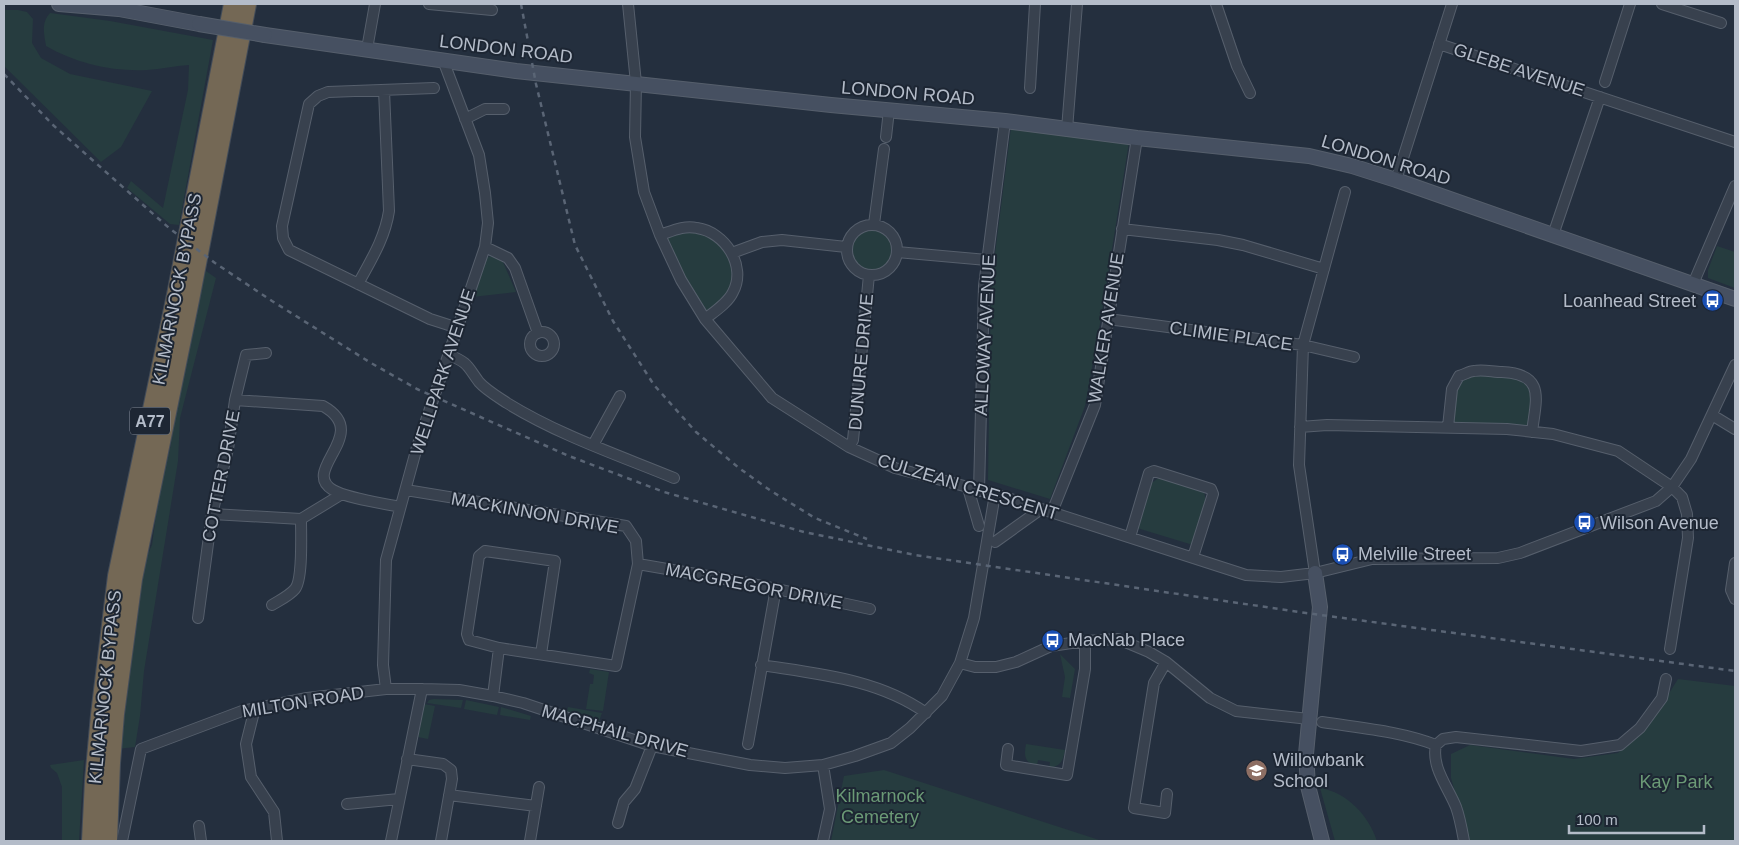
<svg xmlns="http://www.w3.org/2000/svg" width="1739" height="845" font-family="Helvetica,sans-serif">
	<rect width="100%" height="100%" fill="#242f3e"/>
	<path fill="#263c3f" d="M4,10H18L27,12L33,19L32,43L41,58L70,74L152,91L121,147L101,162L4,66Z
		M50,13L110,21L213,40L179,225L170,224L127,188L131,181L163,208L188,90L189,65C175,66 161,69 147,70C113,72 75,63 46,46C44,33 41,23 50,13Z
		M1011,128L1129,142L1101,318L1085,406L1050,499L988,480L991,285Z
		M696,227L732,253L733,293L705,319L660,235Z
		M850 250a22 22 0 1 1 44 0a22 22 0 1 1-44 0Z
		M1717,246L1735,252V288L1708,278V270Z
		M494,256L503,262L516,292L472,297L486,257Z
		M206,271L216,278L180,418L178,461L144,671L140,716L135,747L117,749L138,575L152,545L159,492L171,444L173,410L191,317Z
		M1514,373L1533,385L1532,432L1448,427L1459,376Z
		M1160,477L1204,491L1206,503L1193,545L1137,528L1150,484Z
		M1060,654L1075,669L1070,698L1062,697L1065,677Z
		M590,669L609,672L603,711L586,709L590,684H593L594,675L589,673Z
		M1678,679L1735,686V841H1469L1451,778V754L1470,745L1574,759L1618,753L1648,727Z
		M434,699L463,700L461,708L427,703L429,700Z
		M466,700L499,707L497,715L464,709Z
		M424,704L435,706L428,739L418,737Z
		M501,707L531,716L530,720L500,715Z
		M568,707L602,713L598,724L566,714Z
		M1026,744L1065,750C1063,761 1061,766 1049,768L1050,762L1038,760L1037,766C1024,763 1024,755 1026,744Z
		M84,760L79,841H62V787L57,773L51,768L50,765Z
		M884,770L1090,837L1102,841H831L844,776Z
		M1320,788C1347,792 1369,816 1377,841H1335Z"/>
	<g fill="none" stroke-linecap="round" stroke-linejoin="round">
		<defs>
			<path id="street" d="M429,4L492,10
				M628,4L636,83L635,137L644,192L660,235L681,280L705,319L772,398L849,447L895,468L995,494L1246,575L1281,577L1315,573L1372,559L1498,558L1520,553L1656,501L1672,487L1691,459L1735,365
				M1216,4L1237,66L1250,93
				M1662,4L1721,23
				M1439,44L1735,142
				M367,49L375,4
				M1605,82L1630,4
				M434,88L328,92L318,96L309,104L282,226L283,238L289,250L430,319L458,328
				M1030,88L1035,4
				M465,119L485,109H504
				M1067,129L1077,4
				M886,137L889,110
				M1396,180L1452,4
				M874,224L884,149
				M847 250a25 25 0 1 1 50 0a25 25 0 1 1-50 0Z
				M1122,229L1218,240L1243,245L1324,269
				M660,235C672,231 684,225 697,228C725,232 747,266 733,292C728,303 714,312 705,319
				M1553,235L1600,97
				M485,247L508,258L515,268L538,333
				M897,252L987,260
				M732,253L762,242L782,240L846,247
				M358,284C371,260 385,238 389,211L384,90
				M1693,284L1735,186
				M1108,319L1303,345L1354,357
				M530 344a12 12 0 1 1 24 0a12 12 0 1 1-24 0Z
				M449,355C469,363 467,366 479,382C486,390 498,397 507,403C559,435 618,455 674,478
				M235,400L323,406C373,434 299,470 333,490C349,499 382,503 400,507
				M1712,415L1735,429
				M1300,427L1327,425L1507,429L1553,434L1618,451L1672,487L1682,497L1687,514L1688,538L1670,649
				M1448,427L1452,389L1459,376C1464,375 1469,371 1474,371C1483,369 1493,372 1502,372C1546,374 1536,399 1532,432
				M593,445L620,396
				M849,447L853,440L869,275
				M968,488L979,526
				M406,490L626,526L636,541L638,564L616,666L499,648L469,640L467,634L479,556L485,551L555,561L541,654
				M979,491L984,286L1005,121
				M1052,512L1095,405L1137,138
				M212,514L301,519L342,494
				M1130,537L1149,473L1154,471L1211,489L1213,494L1193,557
				M995,542L1041,509
				M1735,563L1731,590L1735,599
				M638,564L748,583L870,609
				M1315,573L1299,465L1303,345L1345,192
				M272,605C280,600 289,596 295,589C303,579 301,534 301,519
				M198,618L212,514L228,449L235,400L246,355L266,353
				M1166,662L1154,683L1134,808L1165,813L1167,794
				M960,663L975,667H996L1016,662L1051,646L1085,641L1118,639L1149,652L1166,662L1210,698L1236,711L1309,719
				M761,665C818,674 878,679 926,713
				M386,689L383,665L386,560L417,447L485,247L488,223L485,193L479,155L443,60
				M493,696L499,648
				M255,708L246,744L251,777L274,812L277,841
				M1322,722C1360,728 1400,731 1436,745
				M748,744L776,588
				M1436,745L1443,739L1456,737L1581,751L1620,745L1640,728L1662,698L1666,679
				M1436,745C1431,767 1448,787 1456,807C1460,818 1462,830 1464,841
				M1008,749L1006,765L1067,775L1085,669V641
				M407,759L443,764L451,770L452,779L441,841
				M823,765L830,809L823,841
				M449,795L536,806
				M347,804L399,799
				M618,823L624,802L635,789L652,746
				M199,826L201,841
				M122,841L141,749L242,711L307,698L386,689H422L459,690L493,696L523,703L652,746L750,765L785,768L823,765L855,756L891,743L910,728L942,696L960,663L974,618L995,494
				M391,841L422,689
				M530,841L539,787"/>
			<path id="secondary" d="M59,4L119,9L199,24
				M265,35L516,71L831,105L1005,121L1137,138L1309,156L1352,166L1396,180L1735,299
				M1315,573L1320,607L1306,754L1308,786L1322,841"/>
			<path id="highway" d="M91,841L94,781L100,715L117,576L176,295L233,4
				M108,841L111,763L115,714L133,579L190,300L247,4"/>
		</defs>
		<use href="#street" stroke="#565f6c" stroke-width="12"/>
		<use href="#secondary" stroke="#565f6c" stroke-width="16"/>
		<use href="#highway" stroke="#434c59" stroke-width="20"/>
		<use href="#street" stroke="#38414e" stroke-width="10"/>
		<use href="#secondary" stroke="#465061" stroke-width="14"/>
		<use href="#highway" stroke="#746855" stroke-width="18"/>
		<path stroke="#5a6575" stroke-width="2.5" stroke-dasharray="5 5" stroke-linecap="butt" d="M521,4L536,84L575,245L613,321L654,385L696,432L739,468L771,491L815,518L867,539
			M4,74L53,125L169,228L215,263L272,301L371,363L417,389L569,456L664,492L804,532L915,555L1306,613L1735,671"/>
		<defs>
			<path id="secondary-bridge" d="M199,24L265,35"/>
		</defs>
		<use href="#secondary-bridge" stroke="#565f6c" stroke-width="16" stroke-linecap="butt"/>
		<use href="#secondary-bridge" stroke="#465061" stroke-width="14"/>
	</g>
	<defs>
		<symbol id="bus-disc" viewBox="-11 -11 22 22"><circle r="9.5" fill="#1a4fb4" stroke="#1d2633"/><path d="M-5-6H5V4H4V6H2V4H-2V6H-4V4H-5ZM-3.5-4V0h7V-4ZM-3.5 1.2v1.5H-2V1.2ZM2 1.2v1.5H3.5V1.2Z" fill="#fff"/></symbol>
		<symbol id="school-disc" viewBox="-11 -11 22 22"><circle r="9.5" fill="#8d6e63" stroke="#1d2633"/><path d="M0-5L7-2L0 1L-7-2ZM-4 1L0 2.5L4 1V4Q0 6-4 4Z" fill="#fff"/></symbol>
	</defs>
	<g fill-rule="evenodd">
		<use href="#bus-disc" x="1700" y="288" width="25" height="25"/>
		<use href="#bus-disc" x="1572" y="510" width="25" height="25"/>
		<use href="#bus-disc" x="1330" y="542" width="25" height="25"/>
		<use href="#bus-disc" x="1040" y="628" width="25" height="25"/>
		<use href="#school-disc" x="1244" y="758" width="25" height="25"/>
	</g>
	<g text-anchor="middle" stroke-width="4" stroke-linejoin="round" paint-order="stroke">
		<rect fill="#1d2633" stroke="#878f9c" stroke-width="1" x="130" y="407.5" width="40" height="27" rx="4"/>
		<g font-size="16" font-weight="bold" fill="#b4bcc9">
			<text x="150" y="427">A77</text>
		</g>
		<g font-size="18" fill="#b4bcc9" stroke="#1d2633">
			<text transform="translate(506 49) rotate(7)" y="6">LONDON ROAD</text>
			<text transform="translate(1519 70) rotate(18)" y="6">GLEBE AVENUE</text>
			<text transform="translate(908 93) rotate(5)" y="6">LONDON ROAD</text>
			<text transform="translate(1386 160) rotate(17)" y="6">LONDON ROAD</text>
			<text transform="translate(177 289) rotate(-79)" y="6">KILMARNOCK BYPASS</text>
			<text transform="translate(1106 328) rotate(-81)" y="6">WALKER AVENUE</text>
			<text transform="translate(985 335) rotate(-87)" y="6">ALLOWAY AVENUE</text>
			<text transform="translate(1231 336) rotate(8)" y="6">CLIMIE PLACE</text>
			<text transform="translate(861 362) rotate(-85)" y="6">DUNURE DRIVE</text>
			<text transform="translate(443 372) rotate(-72)" y="6">WELLPARK AVENUE</text>
			<text transform="translate(221 476) rotate(-79)" y="6">COTTER DRIVE</text>
			<text transform="translate(968 487) rotate(17)" y="6">CULZEAN CRESCENT</text>
			<text transform="translate(535 513) rotate(10)" y="6">MACKINNON DRIVE</text>
			<text transform="translate(754 586) rotate(11)" y="6">MACGREGOR DRIVE</text>
			<text transform="translate(105 687) rotate(-84)" y="6">KILMARNOCK BYPASS</text>
			<text transform="translate(303 702) rotate(-9)" y="6">MILTON ROAD</text>
			<text transform="translate(615 731) rotate(16)" y="6">MACPHAIL DRIVE</text>
		</g>
		<g font-size="18" fill="#b4bcc9" stroke="#1d2633" text-anchor="start">
			<text x="1696" y="307" text-anchor="end">Loanhead Street</text>
			<text x="1600" y="529">Wilson Avenue</text>
			<text x="1358" y="560">Melville Street</text>
			<text x="1068" y="646">MacNab Place</text>
			<text x="1273" y="766">Willowbank<tspan x="1273" dy="21">School</tspan></text>
		</g>
		<g font-size="18" fill="#6b9a76" stroke="#1d2633">
			<text x="1676" y="788">Kay Park</text>
			<text x="880" y="802">Kilmarnock<tspan x="880" dy="21">Cemetery</tspan></text>
		</g>
	</g>
	<rect width="1739" height="845" fill="none" stroke="#b4bcc9" stroke-width="10"/>
	<path d="M1569 825v8h135v-8" fill="none" stroke="#b4bcc9" stroke-width="2.5"/>
	<text x="1576" y="825" font-size="15" fill="#b4bcc9" stroke="#1d2633" stroke-width="4" paint-order="stroke">100 m</text>
</svg>
